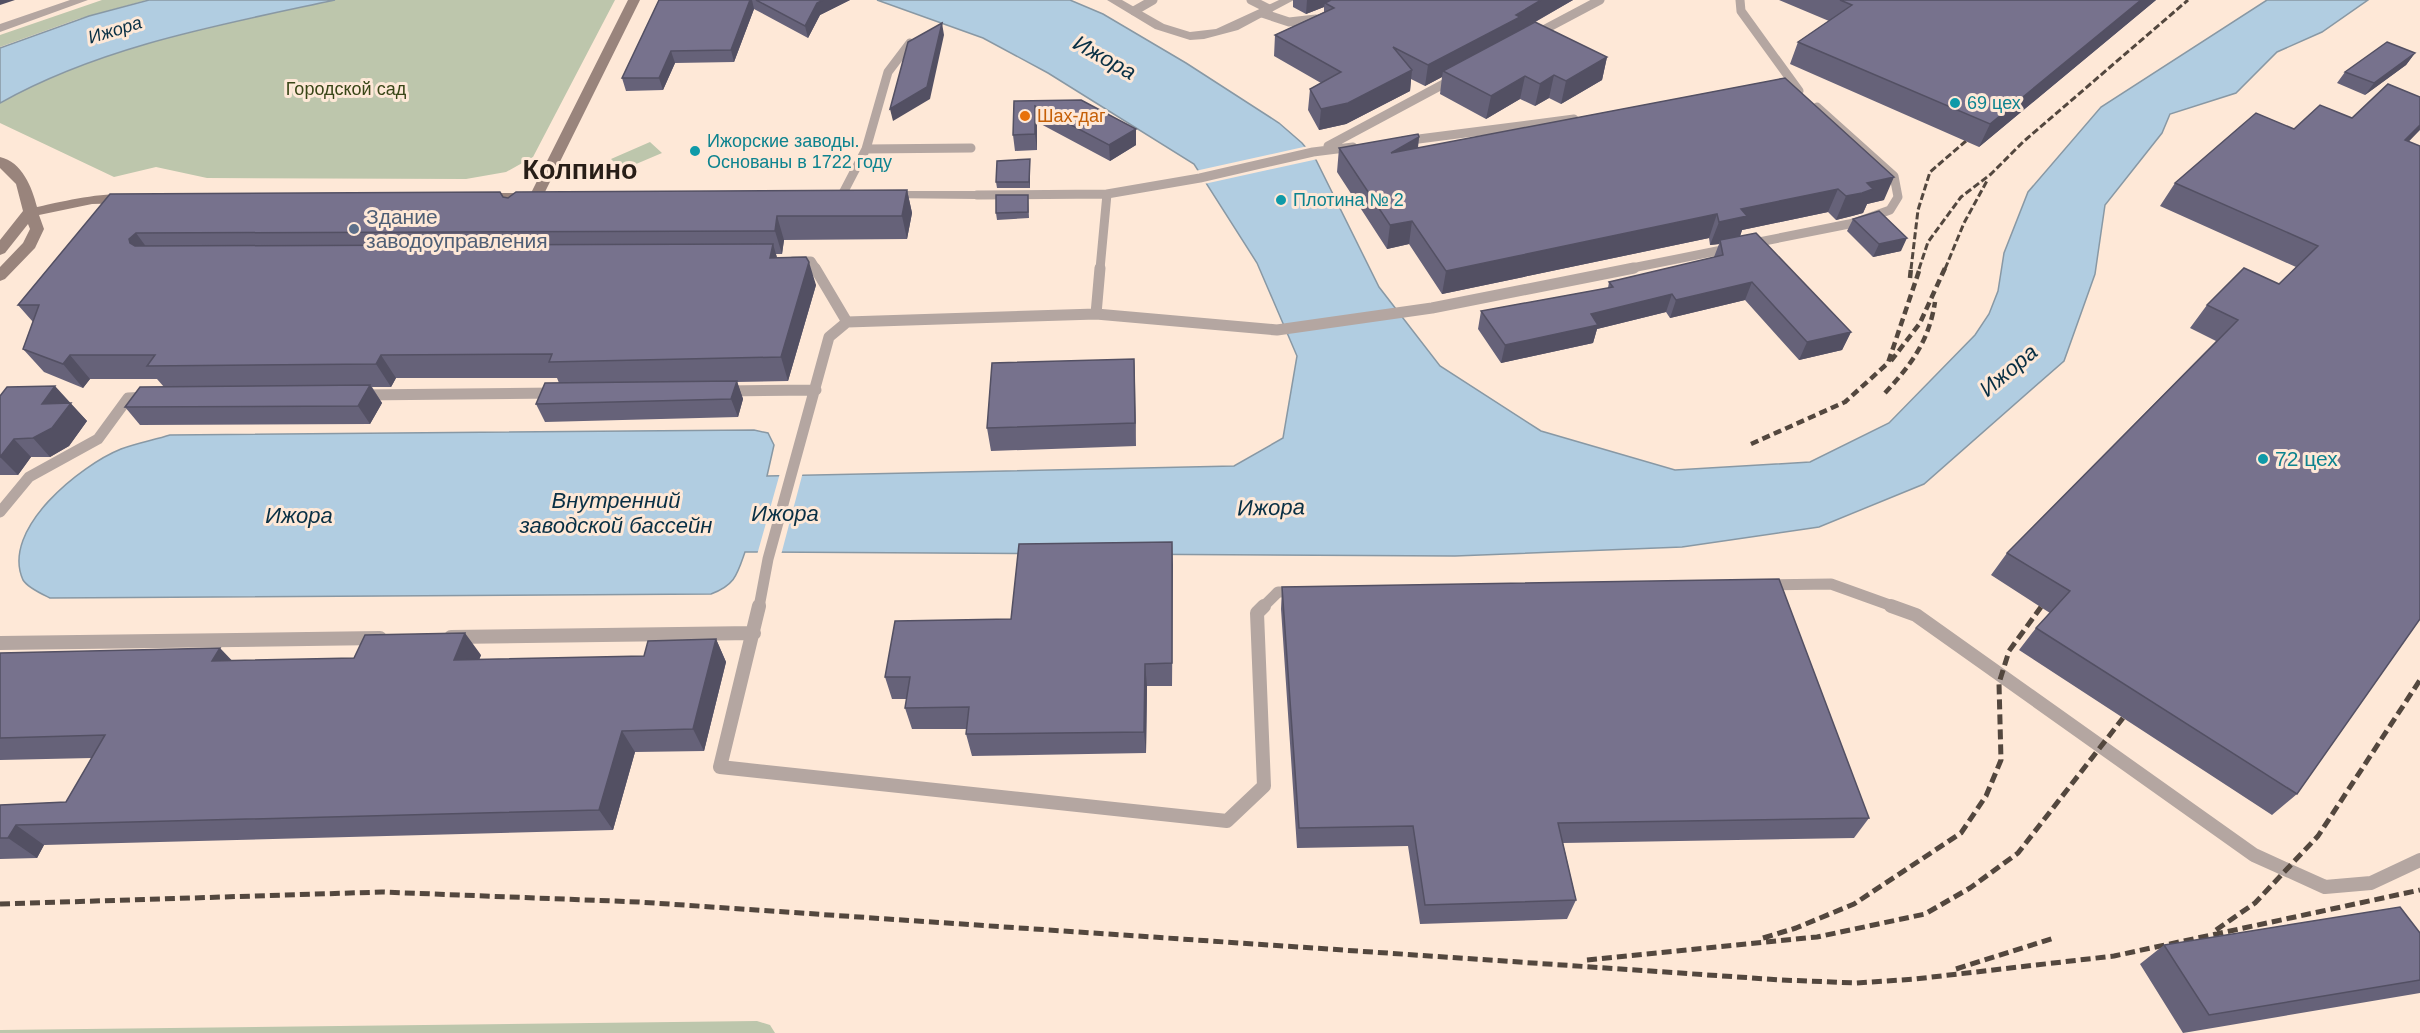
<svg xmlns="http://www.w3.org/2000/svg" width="2420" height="1033" font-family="Arial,sans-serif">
	<rect width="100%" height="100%" fill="#fee8d7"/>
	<path fill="#bdc6ac" d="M102,0H147L78,19L0,47V35Z
		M335,0H615L533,157L506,172L466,179L207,178L156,167L114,177L0,123V103C101,46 223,24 335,0Z
		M650,142L662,153L622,170L611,159Z
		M757,1021L770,1025L775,1033H0V1030Z"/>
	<path fill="#b1cde1" stroke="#8898a4" stroke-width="1.5" d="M149,0H335C223,24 101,46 0,103V48L89,16Z
		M877,0H1070L1103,14L1186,63L1279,123L1302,143L1316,160L1379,287L1440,366L1541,431L1675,470L1810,462L1889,423L1975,335L1989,314L1998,291L2004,253L2028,192L2101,107L2267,0H2368L2322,32L2277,52L2236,93L2170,114L2162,133L2105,205L2095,274L2064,361L1924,484L1819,527L1682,547L1455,556L745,552C737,575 735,585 711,594L50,598C42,594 28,588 23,580C0,529 81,465 121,449C137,443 154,440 170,435L754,430L768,433L774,445L767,476L1234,466L1283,438L1297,356L1257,263L1194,164L1048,73L983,38Z"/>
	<path fill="#fee8d7" d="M1308,146L1318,159L1204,184L1195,171Z
		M803,472L781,555H757L780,473Z"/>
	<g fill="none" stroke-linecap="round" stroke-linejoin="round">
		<path stroke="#b4a6a1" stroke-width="9" d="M1251,0L1269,9
			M1740,0L1741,11L1799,91
			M1134,11L1153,0
			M1262,13L1289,22L1316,19
			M1534,35L1600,0
			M1403,141L1574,119
			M1328,146L1453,79
			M866,149L971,148
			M1107,194L1200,178L1313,152L1353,147
			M842,195L866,149L888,72L910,43
			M977,195L1107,194L1100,269
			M1749,244L1854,223L1890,210L1898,197L1894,176L1817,107
			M793,261H811L816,269
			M1627,269L1732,248"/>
		<path stroke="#b4a6a1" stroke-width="11" d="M815,268L847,322
			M1096,314L1277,330L1432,308L1634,268
			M724,391L816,390
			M361,395L557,393
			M0,512L29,477L98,439L128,398L149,397
			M1765,585L1831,584L1895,607
			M759,607L768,559L829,337L847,322L1096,314L1100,268
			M1263,607L1278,592H1298"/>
		<path stroke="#b4a6a1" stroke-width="14" d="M759,606L720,767L1227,821L1264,786L1257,613L1264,606
			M1891,606L1916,615L2254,855L2325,887L2371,883L2420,860
			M451,637L754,633
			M0,643L380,638"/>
		<path fill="#b4a6a1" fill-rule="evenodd" d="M70,0H88L0,32V24Z
			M1107,0H1122L1164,24L1190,32L1216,29L1279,0H1294L1238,30L1204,39L1190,40L1155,29Z
			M886,191H977L984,195L977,199L881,198L879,195L881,192Z"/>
		<path fill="#99847c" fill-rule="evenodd" d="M628,0H640L541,200H474L472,197L474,194L479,193H531Z
			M0,157C22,162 32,187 37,207C55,203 124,186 137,199L130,203L92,204L39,215L44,229L35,248L5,279L0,281V267L23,243L30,229L28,224L5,253L0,255V240L23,211L16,184L0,168Z"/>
		<path stroke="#53473e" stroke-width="3" stroke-dasharray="7 3" stroke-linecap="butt" d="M1911,269L1918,210L1930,172L1966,141
			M1919,269L1928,242L1961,197L1991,174L2023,142L2188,0
			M1945,269L1964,223L1988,179"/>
		<path stroke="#53473e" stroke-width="4.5" stroke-dasharray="8 4.5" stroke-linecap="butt" d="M1910,278L1911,268
			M1891,361L1920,323L1945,268
			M1885,393C1911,365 1929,341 1935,302
			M1751,444L1845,402L1888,363L1920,268"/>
		<path stroke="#53473e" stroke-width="5" stroke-dasharray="10 5" stroke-linecap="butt" d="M0,904L382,892L639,902L1782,980L1856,983L1915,979L2114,956L2420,890
			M2216,930L2255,903L2318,836L2420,680
			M1763,938L1796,928L1854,904L1961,833L1986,796L2001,760L1999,683L2009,651L2041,607
			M1587,960L1817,937L1925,914L1970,888L2018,853L2123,718
			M1956,969L2054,938"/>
	</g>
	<path fill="#666279" d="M659,0H850L820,15L808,38L754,9L734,62L675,63L663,90L626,91L622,78Z
		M1293,0H1573L1525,28L1607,57L1602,80L1561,104L1549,98L1535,106L1520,99L1486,119L1440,94L1442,77L1425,86L1411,79L1410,91L1346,124L1319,130L1308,110L1310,89L1321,83L1274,56L1275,35L1324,12V7L1306,14L1293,7Z
		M1779,0H2156L1979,147L1790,64L1798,42L1829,21Z
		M2415,53L2406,65L2365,95L2337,83L2345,72Z
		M1785,78L1884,200L1867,204L1863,213L1852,216L1836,220L1828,212L1742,230L1740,236L1851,332L1842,350L1799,360L1745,300L1670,318L1666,312L1597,329L1593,343L1501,363L1478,329L1481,311L1608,288L1609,282L1714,257L1719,244L1710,245L1709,238L1442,294L1409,244L1387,249L1337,172L1339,148L1419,137L1418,148Z
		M1014,101L1136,129V145L1110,161L1037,122V150L1015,151L1013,135Z
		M2294,129L2409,141L2297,794L2272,815L2019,650L2036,628L2050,613L1991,575L2007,553L2216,341L2190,328L2207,305L2279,284L2296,267L2160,206L2175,183Z
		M1030,159V188H997L996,182Z
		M907,190L912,213L907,239L784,240L782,254H776L777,258L816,285L788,381L737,382L743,399L738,417L545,422L536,404L559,383L557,378H396L391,387H372L382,403L370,424L140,425L125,407L164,387L157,379H90L83,388L44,372L23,349L33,322L18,305L110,194L503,197L508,198Z
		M1028,195L1029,218L997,220L996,213Z
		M1853,219L1901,251L1873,257L1847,231Z
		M1134,359L1136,446L991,451L987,428Z
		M0,396L70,403L87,421L69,446L50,457H31L18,475H0Z
		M1172,542V686H1147L1146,753L972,756L966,734L967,729H912L905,708L907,699H892L885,677L1011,619Z
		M1282,587L1869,818L1854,838L1563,843L1576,900L1567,919L1420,924L1408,846L1297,848L1281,609Z
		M716,639L726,662L704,751L635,752L613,830L44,845L37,858L0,859V805L66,802L92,758L0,760V653L232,661L481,655L479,660L644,656Z
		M2420,933V993L2183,1033L2140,964L2164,945Z"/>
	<path fill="#535063" d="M0,0H15L0,5Z
		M750,0H752L754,9L734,62L731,50Z
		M823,0H850L820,15L808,38L805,26L817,3Z
		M1307,0H1341L1325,3L1324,7L1306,14Z
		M1541,0H1573L1517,32L1443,71L1442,77L1425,86L1428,65Z
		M2141,0H2156L1979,147L1990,124Z
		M942,23L944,35L930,99L893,121L890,109Z
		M671,51L675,63L663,90L659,78Z
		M2415,53L2406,65L2365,95L2374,83Z
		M1607,57L1602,80L1561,104L1566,81Z
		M1412,70L1410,91L1346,124L1319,130L1321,109Z
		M1554,75L1549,98L1535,106L1540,84Z
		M1525,76L1520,99L1486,119L1491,96Z
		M1035,106L1037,122V150L1035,134Z
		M2420,125V130L2388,163L2405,140Z
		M1136,129V145L1110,161L1109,145Z
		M1419,137L1416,160L1391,153Z
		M1030,159V188L1029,182Z
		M1894,177L1884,200L1867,204L1863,213L1852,216L1836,220L1846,196L1867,183Z
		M1838,189L1828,212L1742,230L1739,240H1720L1719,244L1710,245L1719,222L1741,209Z
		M907,190L912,213L907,239L902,216Z
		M1717,214L1709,238L1442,294L1446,271Z
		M777,216L784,240L782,254L775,231Z
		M1412,221L1409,244L1387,249L1390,225Z
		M136,233L153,256L130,243L129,239Z
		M1907,238L1901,251L1873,257L1879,244Z
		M773,244L780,268L770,258Z
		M809,262L816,285L788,381L781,357Z
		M1752,282L1745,300L1670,318L1676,300Z
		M1672,294L1666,312L1597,329L1593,343L1501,363L1505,345L1591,314Z
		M1851,332L1842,350L1799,360L1807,342Z
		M70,355L90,379L83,388L63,364Z
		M381,355L396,378L391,387L376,364Z
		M1134,359L1135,382L1136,446L1135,423Z
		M737,381L743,399L738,417L731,399Z
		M370,385L382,403L370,424L358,406Z
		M55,386L87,421L69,446L50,457L33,438L42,404Z
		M14,439L31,457L18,475L0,457Z
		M1172,542L1173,565L1172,686Z
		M465,633L481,655L470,683L454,660Z
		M716,639L726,662L704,751L693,729Z
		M220,648L241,670L212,661Z
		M1145,664L1147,686L1146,753L1144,732Z
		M622,731L635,752L613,830L599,810Z
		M16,825L44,845L37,858L8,838Z"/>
	<path fill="#77728d" stroke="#535063" stroke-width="1.5" d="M659,0H750L731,50L671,51L659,78H622Z
		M756,0H823L817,3L805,26Z
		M1331,0H1541L1516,15L1520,17L1428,65L1393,47L1412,70L1348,103L1321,109L1310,89L1341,72L1275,35L1334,8L1325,3Z
		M1840,0H2141L1990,124L1798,42L1852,5Z
		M1535,22L1607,57L1566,81L1554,75L1540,84L1525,76L1491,96L1443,71Z
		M942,23L927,87L890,109L908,42Z
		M2387,42L2415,53L2374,83L2345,72Z
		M1785,78L1894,177L1867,183L1873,189L1862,193L1846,196L1838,189L1741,209L1747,216L1719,222L1717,214L1446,271L1412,221L1390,225L1339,148L1418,134L1419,137L1391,153Z
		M2388,84L2420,97V125L2405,140L2420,146V619L2297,794L2036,628L2070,591L2007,553L2238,320L2207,305L2244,268L2279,284L2318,246L2175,183L2256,113L2294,129L2320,105L2352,118Z
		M1081,100L1136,129L1109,145L1035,106V134L1013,135L1014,101Z
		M1030,159L1029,182H996L997,161Z
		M907,190L902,216H777L775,231L136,233L129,239L130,243L135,246L773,244L770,258L806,257L809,262L781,357L549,362L552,354L381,355L376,364L147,366L155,355H70L63,364L23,349L39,305H18L110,194L500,192L503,197L508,198L516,192Z
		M996,195H1028V212L996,213Z
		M1879,211L1907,238L1879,244L1853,219Z
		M1756,233L1851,332L1807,342L1752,282L1676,300L1672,294L1591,314L1598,325L1505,345L1481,311L1613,287L1609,282L1723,255L1720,240Z
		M1134,359L1135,423L987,428L992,363Z
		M737,381L731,399L536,404L545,383Z
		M370,385L358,406L125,407L140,387Z
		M55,386L42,404L71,403L52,428L33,438L14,439L0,457V396L7,387Z
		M1172,542V663L1145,664L1144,732L966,734L969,707L905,708L910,677H885L895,621L1011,619L1019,544Z
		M1779,579L1869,818L1558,823L1576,900L1425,905L1413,826L1299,828L1282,587Z
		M465,633L454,660L644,656L648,641L716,639L693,729L622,731L599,810L16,825L8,838H0V805L66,802L105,735L0,738V653L220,648L212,661L354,658L365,635Z
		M2400,907L2420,933V980L2209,1015L2164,945Z"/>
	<g fill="#0f9aa8" stroke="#fee8d7" stroke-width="2">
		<circle cx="1955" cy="103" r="6"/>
		<circle cx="695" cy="151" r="6"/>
		<circle cx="1281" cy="200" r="6"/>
		<circle cx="2263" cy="459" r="6"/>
	</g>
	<circle fill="#e8710a" stroke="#fee8d7" stroke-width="2" cx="1025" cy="116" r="6"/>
	<circle fill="#5c6f8a" stroke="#fee8d7" stroke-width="2" cx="354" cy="229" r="6"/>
	<g text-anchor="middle" stroke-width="6" stroke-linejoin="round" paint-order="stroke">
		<g font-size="18" font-style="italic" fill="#082f44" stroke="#fee8d7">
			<text transform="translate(115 30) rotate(-17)" y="6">Ижора</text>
		</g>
		<g font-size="18" fill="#394617" stroke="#fee8d7">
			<text x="346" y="95">Городской сад</text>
		</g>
		<g font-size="18" fill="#0d838f" stroke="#fee8d7" text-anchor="start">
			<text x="1967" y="109">69 цех</text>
			<text x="707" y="147">Ижорские заводы.<tspan x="707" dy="21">Основаны в 1722 году</tspan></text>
			<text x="1293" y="206">Плотина № 2</text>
		</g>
		<g font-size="18" fill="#c56008" stroke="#fee8d7" text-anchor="start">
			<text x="1037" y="122">Шах-даг</text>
		</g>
		<g font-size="21" fill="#4e5e75" stroke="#fee8d7" text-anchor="start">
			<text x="366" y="224">Здание<tspan x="366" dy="24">заводоуправления</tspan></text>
		</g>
		<g font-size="21" fill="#0d838f" stroke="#fee8d7" text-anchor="start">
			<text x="2275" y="466">72 цех</text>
		</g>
		<g font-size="22" font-style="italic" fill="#082f44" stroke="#fee8d7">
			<text transform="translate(1105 57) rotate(29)" y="8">Ижора</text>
			<text transform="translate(2008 370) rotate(-40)" y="8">Ижора</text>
			<text x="616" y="508">Внутренний<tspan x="616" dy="25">заводской бассейн</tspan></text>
			<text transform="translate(1271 507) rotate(-1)" y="8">Ижора</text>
			<text x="785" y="521">Ижора</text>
			<text x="299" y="523">Ижора</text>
		</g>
		<g font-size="27" font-weight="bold" fill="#281e17" stroke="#fee8d7">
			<text x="580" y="179">Колпино</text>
		</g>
	</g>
</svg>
